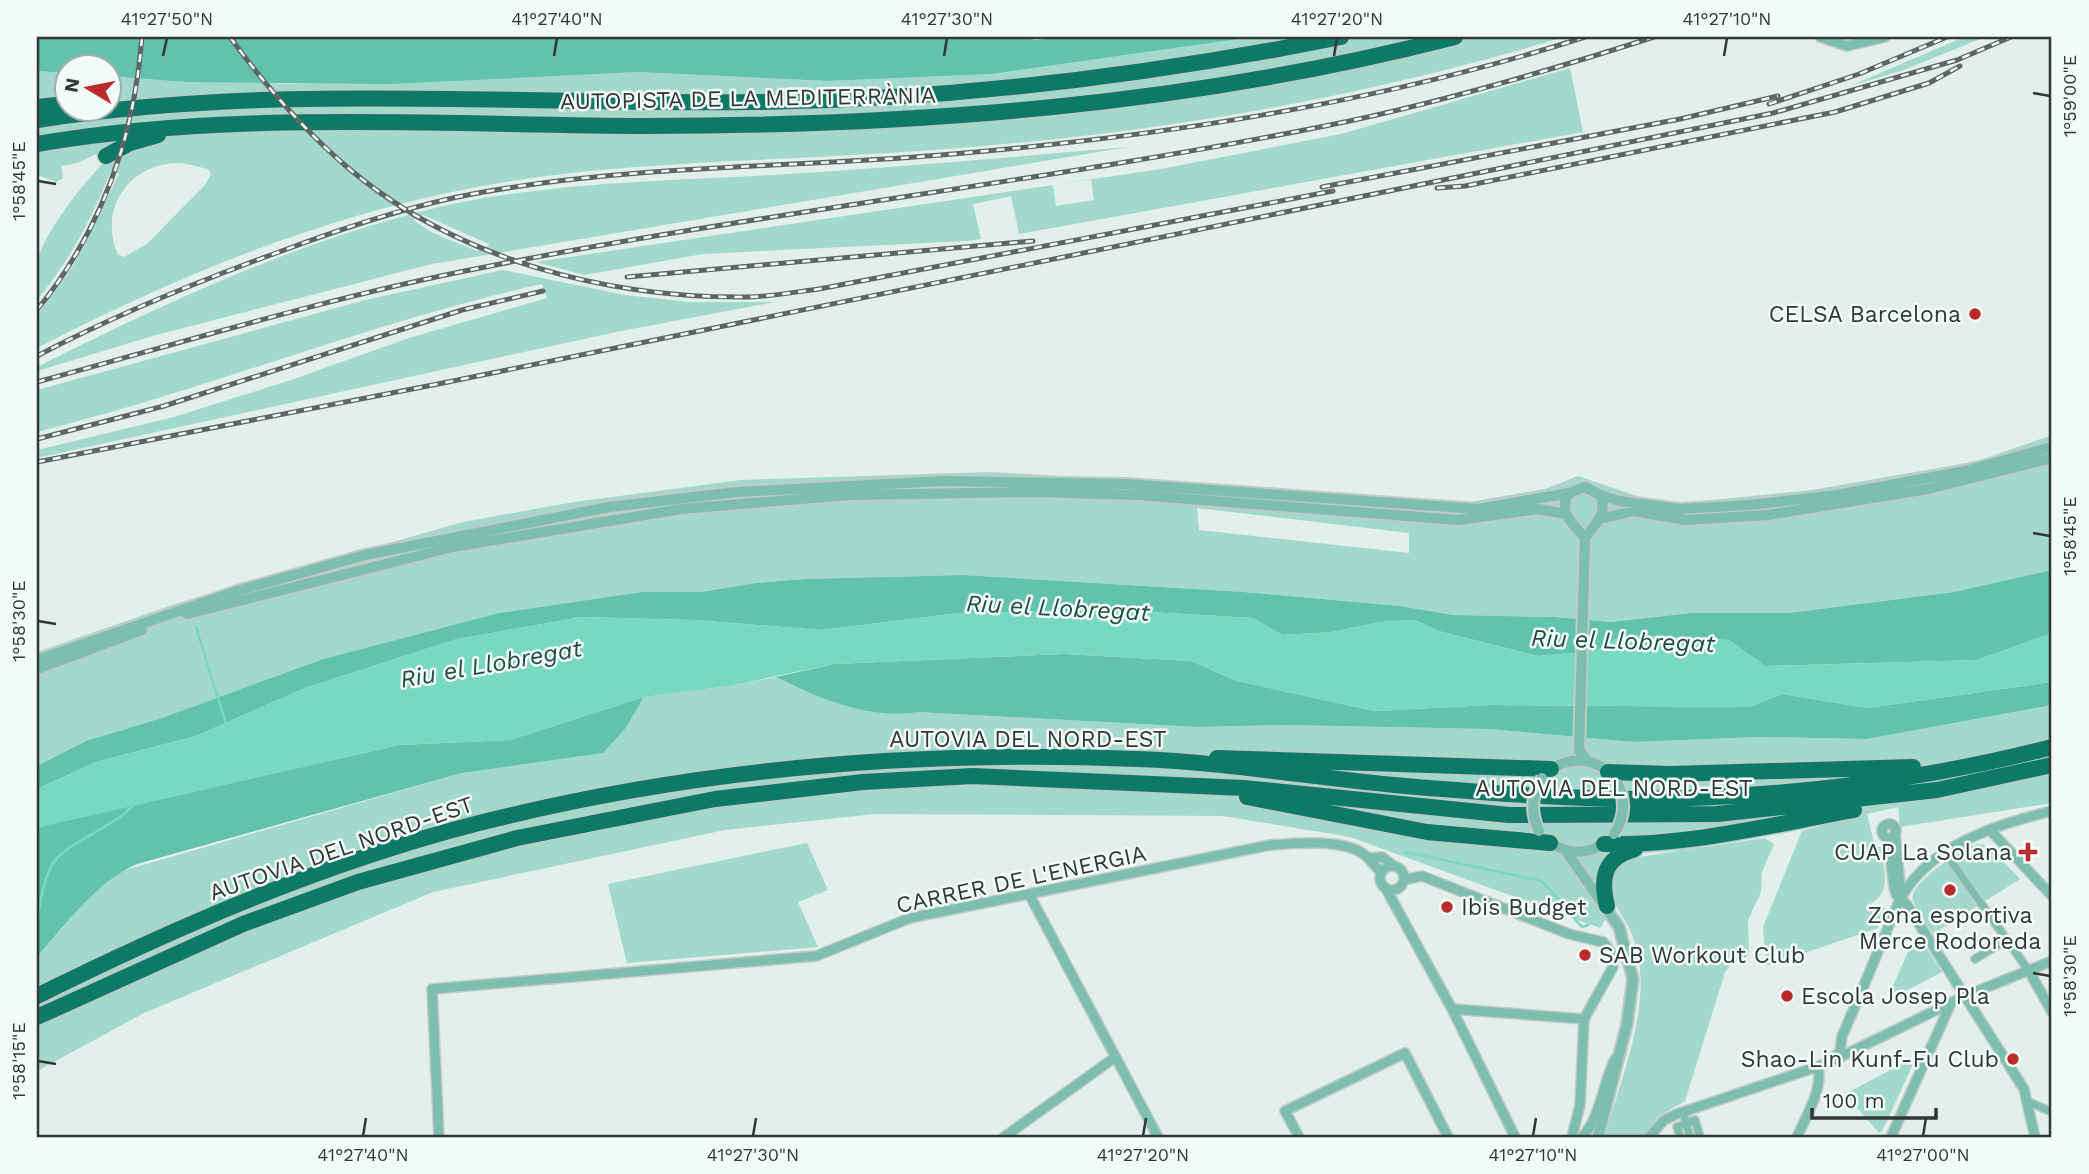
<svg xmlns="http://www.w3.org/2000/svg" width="2089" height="1174" font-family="'Work Sans',sans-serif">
	<rect width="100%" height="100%" fill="#e3efeb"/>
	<path fill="#a2d9ca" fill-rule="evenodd" d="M1253,37H1564C1355,101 1138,136 920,151C784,161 646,160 511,181C344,207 186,271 37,348V316L73,266L119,174L111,171C92,218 69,262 37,300C37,288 35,273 37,262C44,231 89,176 112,154L108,149L77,163L61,166L63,178L56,182L37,175V71L66,73V108H108L109,76L288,84L637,72L828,81L992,74ZM182,163L208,169L211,174L205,185L147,244L124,257L118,255C97,206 132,161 182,163Z
		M1964,37H1985L1901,71L1850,86Z
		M1570,68L1583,132L1019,234L1011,196L973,204L981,239L967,241L703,254L584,275L536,262L1161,169L1341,134ZM1091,179L1094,200L1056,206L1053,185Z
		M1128,147L432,264L156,335L37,371V367C160,305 285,247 419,212C528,183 660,181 773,175C892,168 1010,157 1128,147ZM423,215L489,244V245L477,251L433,233L413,220Z
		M503,270L625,295L690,302H775L616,332L37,458V450L174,417L288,381L409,338L547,298L542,284C370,322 207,390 37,432V390L365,300Z
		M2052,435V570L1954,592L1789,613H1691L1611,622L1555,617L1453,615L1400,606L1244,592L964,575L805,579L756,583L701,592H642L499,613L323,659L162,718L86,741L37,766V652L178,603L463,522L574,502L741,480L990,472L1263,487L1458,504L1545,489L1578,476L1663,505L1812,490L1978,461ZM1197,508L1409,533V553L1199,530Z
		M776,677C817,698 871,719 918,712L1197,727L1285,725L1489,729L1634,742L1758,737L1867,739L2052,705V803L1900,827L1898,807L1867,814L1875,847H1881C1883,868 1893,893 1870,904L1873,911L1883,906L1885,911L1878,928L1766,966L1763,927L1802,831L1859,815L1688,850L1626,854L1619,860L1765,838L1774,844L1762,872L1761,892L1748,920L1749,953L1744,960L1731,965L1725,972L1685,1101L1658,1117L1642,1137H1605C1621,1074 1656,1002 1633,937C1629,925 1620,915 1615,903L1600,928L1350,837L1223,816L875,814L725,830L433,892L144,1013L37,1071V957L89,897L122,871L462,773L603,753L625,729L644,697L729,686Z
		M807,843L828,890L798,902L818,947L627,963L608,884Z
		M1978,844L1989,846L2020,879L1933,934C1927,924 1916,911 1913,900C1909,882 1963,849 1978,844Z
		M1921,940L1942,972L1892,998L1889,995L1912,943Z
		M1917,1056L1882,1131L1879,1133L1845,1094Z"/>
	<path fill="#62c2ab" d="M37,37H1014L1037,40L1056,37H1253L992,74L828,81L637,72L389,84L188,82L109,76L108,66H66V73L37,71Z
		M2052,570V633L1977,660L1765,666L1729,640L1622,635L1596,651L1538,656L1442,632L1414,620L1380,622L1332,632L1282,635L1253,618L1116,610L960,613L821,630L694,620L582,617L457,639L305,688L196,736L96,762L37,789V766L86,741L162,718L323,659L499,613L642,592H701L756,583L805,579L964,575L1244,592L1400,606L1453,615L1555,617L1611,622L1691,613H1789L1954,592Z
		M1064,654L1191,661L1237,681L1375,711L1490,705L1749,707L1782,694L1867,708L2052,682V705L1867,739L1758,737L1634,742L1489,729L1285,725L1197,727L918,712C869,720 818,698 776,677L834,664Z
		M644,697L625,729L603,753L462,773L137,864C95,883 67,923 37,957V827L399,745L510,740Z"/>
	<path fill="#78d8c0" d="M1116,610L1254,618L1282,635L1332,632L1380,622L1414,620L1442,632L1538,656L1596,651L1621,635L1729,640L1765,666L1977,660L2052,633V682L1867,708L1782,694L1749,707L1490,705L1375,711L1237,681L1191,661L1064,654L834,664L729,686L644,697L510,740L399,745L37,828V789L96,762L196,736L305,688L457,639L582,617L694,620L821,630L960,613Z"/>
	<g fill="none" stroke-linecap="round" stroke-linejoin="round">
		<path stroke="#78d8c0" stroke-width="2.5" d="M196,627L226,724
			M1405,852L1542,881L1582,927L1588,925
			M37,919C41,902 43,880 52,865C66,841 116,828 136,802"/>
		<defs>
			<path id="pedestrian" d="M1948,857L2029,971
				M1975,959L2008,939
				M2027,1101L2052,1112
				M1684,1116L1690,1137
				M1680,1137L1677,1127L1695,1120L1700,1137"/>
			<path id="minor" d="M1820,37L1847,46L1885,37
				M1882 831a7 7 0 1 1 14 0a7 7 0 1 1-14 0Z
				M1990,830L2052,896
				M1895,833L1901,896
				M1888,838L1894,887L1896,894L1907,905L2024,1089L2035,1137
				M1368,858L1382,857L1394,866
				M1380 878a12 12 0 1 1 24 0a12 12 0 1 1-24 0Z
				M1404,880L1422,876L1569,934L1603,942L1613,955V967L1584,1019L1580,1105L1572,1137
				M1385,887L1452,1009L1515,1137
				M1029,894L1158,1137
				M2029,971L2052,1012
				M1452,1009L1584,1019
				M1832,1059L1840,1052L1842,1036C1856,1005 1869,973 1882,942C1891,922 1897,901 1910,884C1943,841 2002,823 2052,811
				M439,1137L432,989L816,956L910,918L1270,845C1294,843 1342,839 1362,853C1370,858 1374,867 1382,872
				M1004,1137L1114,1058
				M1299,1137L1285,1111L1405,1053L1448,1137
				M1582,1137C1600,1119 1603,1083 1615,1059
				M1649,1137L1664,1120L1677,1114L1828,1063L1965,996L2052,961
				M1797,1137C1806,1116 1823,1090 1818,1067
				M1891,1137L1951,1003"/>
			<path id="tertiary" d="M1569,493C1557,512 1573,524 1585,538
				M1600,495L1619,501L1680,509L1750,505L1837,495L1965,471L2052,447
				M1600,519L1634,511L1685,520L1768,515L1928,489L2052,458
				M187,614L453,547L681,509L849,495L1033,492L1138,495L1458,520L1538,509L1565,514
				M37,660L237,591L365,555L609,507L737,492L943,481L1126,484L1478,509L1569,493L1585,487L1600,495C1609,514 1594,524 1585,538L1579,750L1588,762
				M37,669L142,630
				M1548,771C1569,756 1595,757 1612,776
				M1546,839C1565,855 1588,856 1607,841
				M1565,850L1619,927L1633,979L1627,1024L1598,1137"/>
			<path id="motorway" d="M37,107L66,104
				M37,120C273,83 515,105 753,102C951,100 1146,76 1341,37
				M37,144C237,110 443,125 645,126C918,126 1190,105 1455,37
				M106,156L130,143L158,135
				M1217,758L1551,769
				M1608,772L1670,774L1913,767
				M1247,797L1427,832L1550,843
				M1604,844C1689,846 1771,825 1854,810
				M1607,906C1600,877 1604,858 1635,849
				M37,996C178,926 326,862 479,823C693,769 917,750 1137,759C1223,762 1309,777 1394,785C1476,792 1560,799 1642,799C1777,798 1922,781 2052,747
				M37,1017L243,924L358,882L517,838L715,799L863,782L973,776L1244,788L1509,815L1717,814L1937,790L2052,765"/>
		</defs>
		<use href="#pedestrian" stroke="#c0cac7" stroke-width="10"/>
		<use href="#minor" stroke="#c0cac7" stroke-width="12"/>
		<use href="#tertiary" stroke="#c0cac7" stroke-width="14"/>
		<use href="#motorway" stroke="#c0cac7" stroke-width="19"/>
		<use href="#pedestrian" stroke="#7dbead" stroke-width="7"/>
		<use href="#minor" stroke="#7dbead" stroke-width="9"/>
		<use href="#tertiary" stroke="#7dbead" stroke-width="10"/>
		<use href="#motorway" stroke="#0c7a67" stroke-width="16"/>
		<defs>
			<path id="rail" d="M230,37C264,84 303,129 347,167C456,260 609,299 750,297C773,296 796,292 819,289L1333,191
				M1769,104L1859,74L1947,37
				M1322,187L1680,119L1778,96
				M1437,188L1465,186L1835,112L1929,83L1960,66
				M627,277L1033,241
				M37,310C102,230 134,139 142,37
				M37,356C115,315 196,282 279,252C343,228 411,205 478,193C631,165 787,168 941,155C1158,137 1377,104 1585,37
				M37,382C184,342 330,297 480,268C760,212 1045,182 1325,126C1436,104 1545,72 1654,37
				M37,439L164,406L462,310L543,291
				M37,462L443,383L1773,113L1957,60L2011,37"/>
		</defs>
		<use href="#rail" stroke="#5e6563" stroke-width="5"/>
		<use href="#rail" stroke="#f1fcf9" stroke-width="2.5" stroke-dasharray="8" stroke-linecap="butt"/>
		<defs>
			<path id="tertiary-bridge" d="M1539,831C1530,812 1531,795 1542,778
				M1614,834C1625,818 1626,802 1618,784"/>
		</defs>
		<use href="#tertiary-bridge" stroke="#c0cac7" stroke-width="14" stroke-linecap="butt"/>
		<use href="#tertiary-bridge" stroke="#7dbead" stroke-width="10"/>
	</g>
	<path fill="none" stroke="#323735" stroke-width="2.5" d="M163,56L167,38M554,56L557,38M944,56L947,38M1334,56L1337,38M1724,56L1727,38M2033,93L2050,96M38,181L56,184M2033,533L2050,536M38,621L56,624M2033,973L2050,976M38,1061L56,1064M363,1136L366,1118M753,1136L756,1118M1143,1136L1146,1118M1533,1136L1536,1118M1923,1136L1926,1118"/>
	<g fill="#ba2b2b" stroke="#f1fcf9" stroke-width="2.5">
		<circle cx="1975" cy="314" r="7"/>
		<path d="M2024.5 841.5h7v7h7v7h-7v7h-7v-7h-7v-7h7z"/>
		<circle cx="1950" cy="890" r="7"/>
		<circle cx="1447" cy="907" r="7"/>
		<circle cx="1585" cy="955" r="7"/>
		<circle cx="1787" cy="996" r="7"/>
		<circle cx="2013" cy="1059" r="7"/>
	</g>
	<g text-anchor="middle" stroke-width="5" stroke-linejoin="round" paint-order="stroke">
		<g font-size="23" fill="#323735" stroke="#f1fcf9">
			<text transform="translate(748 98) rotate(-1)" y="8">AUTOPISTA DE LA MEDITERRÀNIA</text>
			<text x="1028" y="747">AUTOVIA DEL NORD-EST</text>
			<text x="1614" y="796">AUTOVIA DEL NORD-EST</text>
			<text transform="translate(341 848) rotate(-19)" y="8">AUTOVIA DEL NORD-EST</text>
			<text transform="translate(1021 879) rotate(-12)" y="8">CARRER DE L'ENERGIA</text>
		</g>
		<g font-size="23" fill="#323735" stroke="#f1fcf9" text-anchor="end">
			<text x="1961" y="322">CELSA Barcelona</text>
			<text x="2012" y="860">CUAP La Solana</text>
			<text x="1461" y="915" text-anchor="start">Ibis Budget</text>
			<text x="1950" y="923" text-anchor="middle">Zona esportiva<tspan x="1950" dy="26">Merce Rodoreda</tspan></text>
			<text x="1599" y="963" text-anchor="start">SAB Workout Club</text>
			<text x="1801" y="1004" text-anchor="start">Escola Josep Pla</text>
			<text x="1999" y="1067">Shao-Lin Kunf-Fu Club</text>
		</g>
		<g font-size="24" font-style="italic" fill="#214c42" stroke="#f1fcf9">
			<text transform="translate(1058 608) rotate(3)" y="8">Riu el Llobregat</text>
			<text transform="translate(1623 641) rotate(2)" y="8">Riu el Llobregat</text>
			<text transform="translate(491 664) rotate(-10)" y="8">Riu el Llobregat</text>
		</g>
	</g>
	<rect width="2089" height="1174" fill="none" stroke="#f1fcf9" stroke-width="77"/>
	<g transform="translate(88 88) rotate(280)"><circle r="33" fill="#f1fcf9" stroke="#a5adab" stroke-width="2"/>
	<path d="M0-5L12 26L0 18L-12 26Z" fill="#ba2b2b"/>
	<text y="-10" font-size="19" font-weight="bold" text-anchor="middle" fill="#323735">N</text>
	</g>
	<path d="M1812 1108v10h124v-10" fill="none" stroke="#323735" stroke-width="3.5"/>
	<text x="1823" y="1108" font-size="21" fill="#323735" stroke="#f1fcf9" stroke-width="5" paint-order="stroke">100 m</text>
	<rect x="38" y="38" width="2012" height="1098" fill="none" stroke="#323735" stroke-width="2.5"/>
	<g font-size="18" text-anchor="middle" fill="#323735">
		<text x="167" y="25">41°27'50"N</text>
		<text x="557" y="25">41°27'40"N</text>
		<text x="947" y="25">41°27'30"N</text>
		<text x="1337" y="25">41°27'20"N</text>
		<text x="1727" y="25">41°27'10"N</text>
		<text transform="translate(2070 96) rotate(-90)" y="6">1°59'00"E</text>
		<text transform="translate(19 181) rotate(-90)" y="6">1°58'45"E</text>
		<text transform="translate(2070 536) rotate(-90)" y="6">1°58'45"E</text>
		<text transform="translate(19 621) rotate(-90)" y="6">1°58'30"E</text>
		<text transform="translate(2070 976) rotate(-90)" y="6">1°58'30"E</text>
		<text transform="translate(19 1061) rotate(-90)" y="6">1°58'15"E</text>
		<text x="363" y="1161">41°27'40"N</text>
		<text x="753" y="1161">41°27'30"N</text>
		<text x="1143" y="1161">41°27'20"N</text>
		<text x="1533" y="1161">41°27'10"N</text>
		<text x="1923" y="1161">41°27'00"N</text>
	</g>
</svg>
